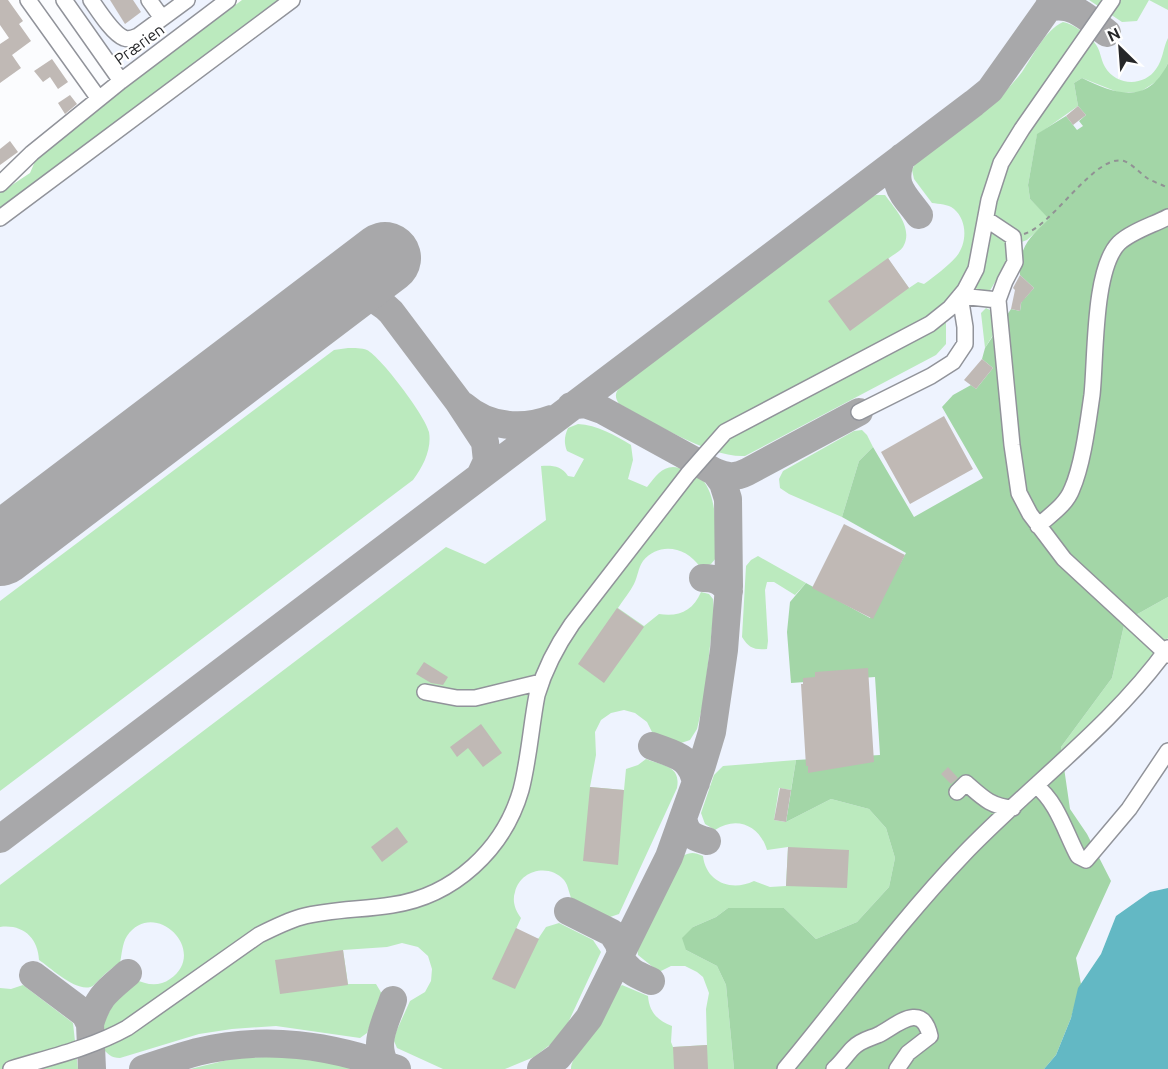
<svg xmlns="http://www.w3.org/2000/svg" width="1168" height="1069" font-family="Ubuntu,sans-serif">
	<rect width="100%" height="100%" fill="#fbfcfe"/>
	<path fill="#eef3fe" d="M64,0H228L121,81Z
		M260,0H1168V888L1150,892L1116,916L1101,954L1078,988L1044,1069H0V193L30,173Z"/>
	<path fill="#bbeabe" d="M242,0H278L0,212V193L30,173L39,152Z
		M1089,0H1168V10L1149,0L1137,21L1122,22Z
		M1063,22C1073,24 1087,34 1094,42C1101,50 1100,58 1105,67C1116,86 1144,87 1156,69C1163,60 1163,48 1168,38V63L1160,79L1140,92L1120,93L1082,78L1074,83L1078,106L1037,135L1028,185L1030,199L1050,219L1027,240L1019,243L989,292L980,289L957,288L946,321V344L936,355L745,456C710,458 651,421 619,404C614,396 615,392 622,385L866,199L876,195H885C895,209 914,228 903,247C900,252 892,255 888,259L909,288L918,282L924,284C935,276 947,267 956,257C967,244 968,221 954,209C948,204 939,204 932,203L914,179L912,170L916,162C953,134 994,109 1022,72C1033,56 1045,30 1063,22Z
		M986,308L992,311L996,330L985,348L981,313Z
		M348,348C354,348 362,348 367,350C381,357 426,417 429,432C432,449 423,467 413,480L0,791V601L334,350Z
		M578,424C597,425 615,435 631,445L633,460L628,479L647,487C658,473 666,461 685,470C691,473 698,475 702,479C719,499 715,534 716,558L711,564L700,567C687,547 659,541 643,561C638,568 638,576 634,584C630,592 623,600 618,608L644,626L659,614C679,617 693,611 701,592L709,594L713,599L714,611L704,699L697,729L690,740L681,743L652,732L647,722L635,713L624,710L611,713L601,720L595,732L596,755L590,787L624,790L626,769L638,765L646,759C664,766 681,766 677,788L619,914L607,918C596,913 582,909 573,901C569,896 569,886 564,880C549,863 520,870 515,892C512,901 515,910 521,918L516,929L538,939L546,927L559,923L593,940L601,952L567,1025L551,1044L534,1057L505,1069H443L397,1048L394,1041L396,1032L410,1001L425,992L431,981L432,969L428,956L418,947L402,943L387,947L343,950L348,984H376L382,994L367,1033L360,1038L276,1026L232,1029L199,1034L120,1058C111,1058 108,1054 102,1048L104,1023L116,997L135,979C146,985 159,987 170,979C210,951 154,897 127,936C122,944 122,954 120,963C108,970 103,976 94,985C80,996 51,968 39,960C38,938 23,924 0,927V885L446,547L485,564L546,520L541,466C552,465 562,466 568,476L574,477L584,459L567,451C564,443 564,437 568,428Z
		M862,430L867,435L873,447L859,461L842,517L789,494L780,488L779,479L783,471L854,431Z
		M758,556L806,583L795,595L774,582H767L765,590L768,641L767,649C754,650 749,648 742,637L746,566L751,560Z
		M1168,597V638L1135,679L1091,728L1062,753L1061,747L1112,678L1125,621Z
		M796,760L791,790L779,788L774,820L786,822L831,799L869,809L886,828L895,858L889,887L857,922L816,939L784,908H728L716,917L693,927L686,950L717,966L726,985L734,1069H571C571,1056 591,1038 598,1026C606,1013 610,993 622,985L648,996C649,1012 658,1021 672,1026L671,1042L673,1047L707,1045L706,1009L709,993L703,977L697,972L685,966H671L659,972L638,955L637,946L682,856C691,852 694,852 703,856C706,882 731,892 754,881L770,887L786,886L788,847L767,850C760,826 737,815 715,830L705,824L701,813L714,775L723,766Z
		M23,985L73,1023L78,1069H0V988L11,989Z
		M267,1057C299,1057 329,1061 360,1069H190L236,1058Z"/>
	<path fill="#a3d6a7" d="M1168,63V597L1125,621L1112,678L1061,747L1070,809L1087,834L1111,881L1076,958L1081,984L1071,1018L1056,1055L1044,1069H734L726,985L717,966L686,950L682,938L693,927L716,917L728,908H784L816,939L857,922L889,887L895,858L886,828L869,809L831,799L786,822L796,760L880,755L875,677L791,683L787,632L790,602L806,583L870,618L906,553L842,517L859,461L873,447L914,517L983,478L942,407L953,395L971,385L976,389L993,368L982,359L985,348L1011,309L1020,311L1022,297L1025,298L1034,288L1020,275C1019,246 1029,238 1049,219L1030,199L1028,185L1037,134L1066,116L1077,130L1083,126L1079,121L1086,115L1078,106L1074,83L1082,78C1117,95 1148,105 1168,63Z"/>
	<path fill="#63b8c4" d="M1168,888V1069H1044L1056,1055L1071,1018L1078,988L1101,954L1116,916L1150,892Z"/>
	<g fill="none" stroke-linecap="round" stroke-linejoin="round">
		<path stroke="#a8a8aa" stroke-width="28" d="M1048,8C1073,1 1088,19 1107,33
			M902,157C890,185 903,193 919,215
			M337,294C360,293 375,296 391,312L458,401L485,442L487,461L480,476
			M464,406C488,427 522,430 551,419
			M571,406L585,404L602,410L715,472C727,477 735,478 747,472L859,412
			M703,578C716,578 721,581 729,591
			M652,746C675,755 691,756 696,783
			M683,818C686,834 692,837 707,841
			M0,839L974,103L990,90L1054,0
			M568,911L612,933L619,944L621,954
			M620,956C626,971 637,975 651,981
			M33,975L85,1014L90,1024L92,1069
			M90,1024C98,996 107,991 128,973
			M386,1065C372,1044 386,1022 393,1000
			M143,1069C161,1063 179,1057 197,1052C266,1035 331,1045 397,1069
			M541,1069L558,1057L589,1018L669,857L702,765L712,732L724,650L729,586L728,499L723,483L715,472"/>
		<path stroke="#a8a8aa" stroke-width="72" d="M0,550L385,258"/>
	</g>
	<path fill="#c0b9b5" d="M0,0H8L23,21L19,24L31,41L12,55L21,68L0,83V44L9,38L0,25Z
		M110,0H133L141,12L125,24Z
		M52,59L68,82L58,89L50,77L43,82L34,71Z
		M70,95L77,104L65,114L58,103Z
		M1078,106L1086,115L1073,125L1066,116Z
		M10,141L18,152L0,165V149Z
		M888,258L909,288L850,331L828,301Z
		M1020,275L1034,288L1021,303L1020,311L1011,309L1015,290L1013,288Z
		M982,359L993,368L976,389L964,380Z
		M944,416L973,469L910,504L881,452Z
		M844,524L905,555L873,619L812,588Z
		M617,608L644,627L604,683L578,664Z
		M424,662L448,677L443,685L431,683L416,674Z
		M868,668L874,762L808,773V766H806L801,684H803V678L815,677V672Z
		M481,724L502,753L483,767L468,748L457,757L450,747Z
		M948,767L958,778L951,784L941,774Z
		M590,787L624,790L618,865L583,861Z
		M780,788L791,790L786,822L774,820Z
		M397,827L408,842L382,862L371,847Z
		M788,847L849,850L847,888L786,886Z
		M516,928L539,939L515,989L492,979Z
		M343,950L348,985L280,994L275,960Z
		M707,1045L708,1069H674L673,1047Z"/>
	<g fill="none" stroke-linecap="round" stroke-linejoin="round">
		<defs>
			<path id="minor" d="M28,0L99,99
				M64,0L121,81L228,0
				M91,0C98,10 113,34 124,38C129,40 133,38 138,36L187,0
				M149,0L162,18
				M0,184L32,153L121,81
				M0,218L292,0
				M986,219L1013,237L1015,262L1005,281L998,300
				M859,412L931,376L953,362L965,344V327L960,296L998,300L1012,445L1019,493L1030,514L1064,559L1168,655
				M1038,526C1050,515 1066,505 1072,489C1083,464 1088,422 1092,395C1096,358 1093,269 1119,243C1132,231 1153,225 1168,217
				M425,692L457,698H475L541,682
				M1036,786C1057,801 1066,834 1078,856L1086,860L1129,809L1168,751
				M957,792L966,783C982,797 991,807 1013,808
				M11,1069C50,1057 91,1048 127,1028L259,935C273,928 287,921 301,917C331,909 362,910 392,905C454,896 504,849 521,790C529,759 531,726 537,695C545,668 556,647 572,624L688,474L725,432L930,324L950,308L965,290L976,269L989,200L1001,163L1022,129L1112,0
				M785,1069C844,998 899,922 963,855C1030,785 1111,727 1168,648
				M834,1069C842,1062 846,1055 853,1048C861,1040 869,1039 878,1035C896,1026 922,1000 930,1036L908,1053L897,1069"/>
		</defs>
		<use href="#minor" stroke="#91939a" stroke-width="18"/>
		<path stroke="#919294" stroke-width="2" stroke-dasharray="4.5 4.5" stroke-linecap="butt" d="M1024,234C1053,226 1095,153 1124,161C1132,164 1140,173 1147,178C1153,182 1161,184 1168,188"/>
		<use href="#minor" stroke="#fff" stroke-width="15"/>
	</g>
	<g text-anchor="middle" stroke-width="4.5" stroke-linejoin="round" paint-order="stroke">
		<g font-size="16" fill="#262729" stroke="#fff">
			<text transform="translate(139 44) rotate(-36)" y="6">Prærien</text>
		</g>
	</g>
	<g transform="translate(1120 48) rotate(335)" stroke="#ffffff" stroke-width="4.5" paint-order="stroke">
	<path d="M0-4.5L10 22L0 15L-10 22Z" fill="#262729"/>
	<text y="-9" font-size="16" font-weight="bold" text-anchor="middle" fill="#262729">N</text>
	</g>
</svg>
